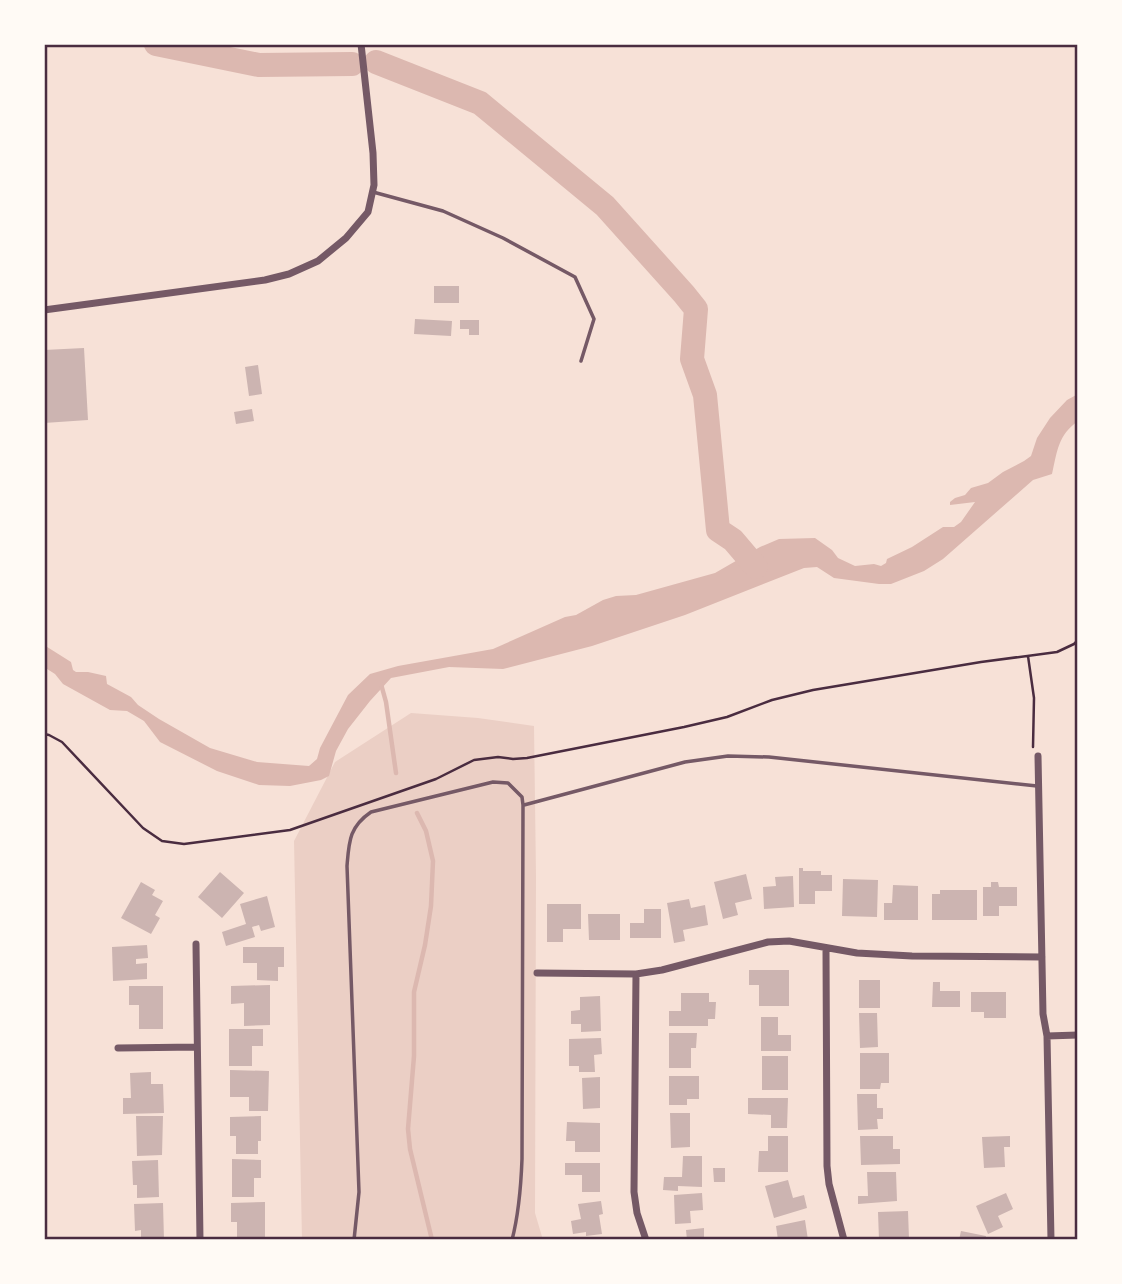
<svg xmlns="http://www.w3.org/2000/svg" width="1122" height="1284" font-family="Poppins,sans-serif">
	<rect width="100%" height="100%" fill="#f7e1d7"/>
	<path fill="#ebcfc5" d="M411,713L478,718L534,726L536,876L535,1213L543,1240H302L294,841L335,762Z"/>
	<path fill="#dcb8b0" d="M1078,394V421C1058,435 1057,452 1052,474L1033,480L943,559L924,571L891,584H879L834,578L817,567L804,568L685,615L592,646L503,669L449,667L391,678L370,701L348,729L336,751L329,776L321,780L290,786L259,785L217,771L160,742L144,721L127,711L110,710L63,684L55,674L44,667V645L71,662L73,670L76,672H88L106,676L107,684L131,697L138,705L159,719L210,748L257,762L309,766L317,759L320,748L348,695L370,674L398,666L493,649L565,617L576,615L603,600L616,596L636,595L715,573L760,547L779,539L815,538L832,550L838,558L855,566L874,564L881,566L886,563L887,559L912,547L943,527H954L961,522L975,502L950,505V502L955,498L965,495L971,488L988,483L1003,472L1024,461L1031,456L1037,438L1050,418L1067,400Z"/>
	<g fill="none" stroke-linecap="round" stroke-linejoin="round">
		<path stroke="#dcb8b0" stroke-width="4.5" d="M381,684L386,702L396,773
			M417,813L426,831L433,861L431,906L425,945L414,992V1056L408,1129L410,1149L432,1240"/>
		<path stroke="#dcb8b0" stroke-width="24" d="M156,44L259,65L352,64
			M376,62L480,103L605,206L684,294L696,309L692,359L705,395L718,530L733,540L756,567"/>
	</g>
	<path fill="#ccb4b1" d="M434,286H459V303H434Z
		M415,319L452,321L451,336L414,334Z
		M460,320H479V335H469V329H460Z
		M84,348L88,420L44,423V350Z
		M258,365L262,394L249,396L245,367Z
		M252,409L254,421L236,424L234,412Z
		M799,868H803V871H821V875H832V891H815V904H799Z
		M220,872L244,893L222,918L198,897Z
		M746,874L752,899L735,903L738,915L723,919L714,882Z
		M793,876L794,907L764,909L763,887L776,886L775,877Z
		M843,879L878,880L877,917L842,916Z
		M141,882L155,890L152,895L163,901L155,915L160,918L151,934L121,918Z
		M991,882H998L999,887H1017V906H999V916H983V887H991Z
		M893,885L918,886V920H884V903H892Z
		M940,890H977V920H932V894H940Z
		M267,896L275,927L261,931L259,925L252,927L255,937L226,946L222,932L246,924L240,904Z
		M689,899L691,908L705,905L708,925L683,930L685,941L674,943L667,903Z
		M547,904H581V929H563V942H547Z
		M644,909H661V938H630V923H644Z
		M588,914H620V940H589Z
		M147,945L148,958L136,959V964L147,963V979L113,981L112,947Z
		M243,947H284V967H278V981L257,980V963H243Z
		M749,970H789V1006H759V985H749Z
		M859,980H880V1008H859Z
		M933,982H940V991H960V1007H932Z
		M270,985V1025L244,1026V1003L231,1004V986Z
		M129,986H163V1029H139V1005H129Z
		M971,992H1006V1018H984V1012H971Z
		M681,993H709V1002H716L715,1019H708V1026H669V1011H681Z
		M600,996L601,1031L581,1032V1024H571V1011L580,1010V997Z
		M859,1013H877L878,1047L860,1048Z
		M761,1017H778V1035H791V1051H761Z
		M229,1029H263V1046H252V1066H229Z
		M669,1033H697L696,1048H691V1068H669Z
		M601,1038L602,1054L594,1055L595,1072H579V1066H569V1039Z
		M860,1053H889V1083H881L880,1089H860Z
		M762,1056H788V1090H762Z
		M230,1070L269,1071L268,1111H249V1097H230Z
		M151,1072V1084H163L164,1113L123,1114V1098H131L130,1073Z
		M669,1076H699V1099H687V1105H669Z
		M600,1077V1108L583,1109L582,1078Z
		M857,1094H877V1108H883V1119H877L878,1129L858,1130Z
		M748,1098H788L787,1128H771V1115L748,1114Z
		M670,1113H690V1147L671,1148Z
		M136,1116H163L162,1155L137,1156Z
		M261,1116V1141H258V1154H236V1136H230V1117Z
		M567,1122L600,1123V1152H575V1141H566Z
		M768,1136H788V1172H758L759,1151H768Z
		M860,1136H893V1149H900V1164L861,1165Z
		M1010,1136V1147H1004L1005,1167L984,1168L982,1137Z
		M683,1156H702V1187L678,1186V1191L663,1190L664,1177H682Z
		M232,1159L261,1160V1178H254V1197H232Z
		M158,1160L159,1197L137,1198V1185H133L132,1161Z
		M565,1163H600V1192H582V1175H565Z
		M713,1168H725V1182H714Z
		M867,1172H896L897,1201L858,1204V1196H868Z
		M788,1180L793,1198L804,1195L807,1208L774,1218L765,1186Z
		M702,1193L703,1210L690,1211L691,1223L675,1224L674,1195Z
		M1006,1193L1013,1209L998,1216L1003,1227L988,1234L976,1206Z
		M601,1201L603,1214L599,1215L602,1234L586,1236V1232L573,1234L571,1221L581,1219L578,1204Z
		M265,1202V1238H237V1222H231V1203Z
		M163,1203L164,1240H141V1230L135,1231L134,1204Z
		M908,1211L909,1239L879,1240L878,1212Z
		M805,1220L808,1240H778L776,1226Z
		M704,1228V1240H687L686,1230Z
		M961,1231L986,1236L985,1240H959Z"/>
	<g fill="none" stroke-linecap="round" stroke-linejoin="round">
		<path stroke="#4a2c40" stroke-width="2.5" d="M1028,656L1034,698L1033,747
			M44,734L49,735L62,742L143,828L162,841L184,844L290,830L436,779L474,760L498,757L513,759L527,758L684,727L727,717L772,700L813,690L981,662L1057,652L1074,644L1078,640"/>
		<path stroke="#755966" stroke-width="3.5" d="M373,192L443,211L503,238L575,277L594,319L581,361
			M524,805L685,762L728,756L769,757L1037,786
			M354,1240L359,1192L347,866C349,842 349,827 371,812L493,782L508,783L522,797L523,805L522,1159C521,1186 519,1213 512,1240"/>
		<path stroke="#755966" stroke-width="7" d="M44,310L265,280L289,274L318,261L346,238L368,212L374,185L373,153L361,44
			M1038,756L1043,1014L1047,1036L1051,1240
			M196,944L200,1240
			M826,949L827,1166L829,1184L844,1240
			M537,973L636,974L662,970L768,942L789,941L857,953L912,956L1042,957
			M636,974L634,1192L637,1213L646,1240
			M1047,1036L1078,1035
			M118,1048L197,1047"/>
	</g>
	<rect width="1122" height="1284" fill="none" stroke="#fffaf5" stroke-width="91"/>
	<rect x="46" y="46" width="1030" height="1192" fill="none" stroke="#4a2c40" stroke-width="2.5"/>
</svg>
